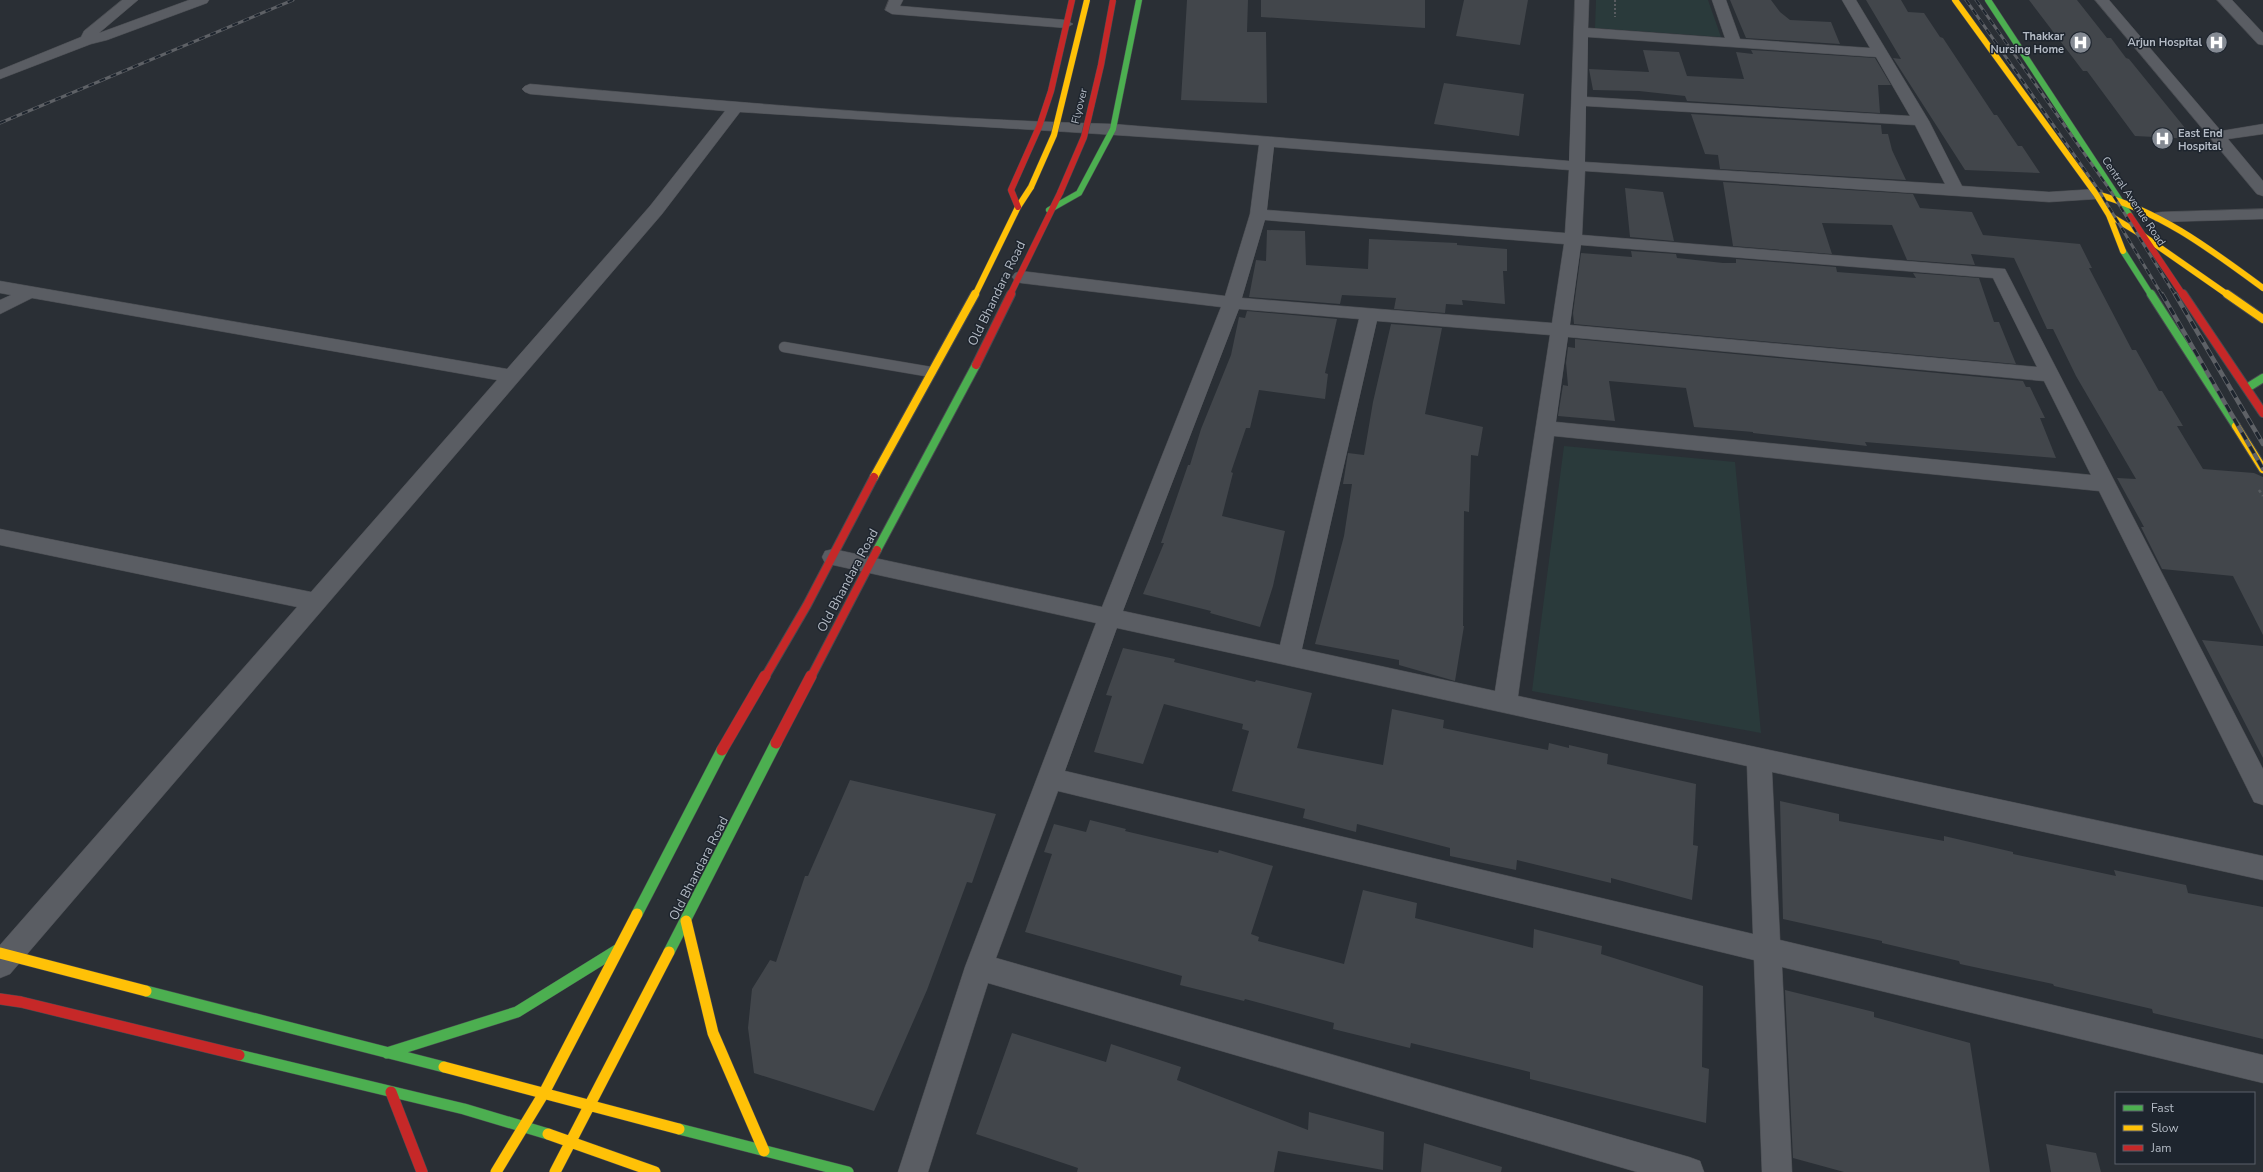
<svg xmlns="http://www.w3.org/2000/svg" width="2263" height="1172" font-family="'Nunito Sans',sans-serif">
	<rect width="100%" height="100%" fill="#2a2f35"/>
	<path fill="#2a3a3b" d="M1596,0H1708L1721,37L1595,28Z
		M1564,446L1735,462L1761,733L1532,691Z"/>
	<path fill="#42464b" d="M1187,0H1248L1247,32H1266L1267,103L1181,100Z
		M1261,0H1425V28L1261,17Z
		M1464,0H1528L1520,45L1456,36Z
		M1730,0H1771L1780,12L1790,20L1831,22L1840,44L1746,38Z
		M1866,0H1901L1908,12L1924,13L1940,37L1943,38L1994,115H1997L2018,146H2022L2040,173L1965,170L1893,58L1901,59Z
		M2029,0H2077L2107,38H2111L2126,58L2129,59L2194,139L2135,136L2087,71H2083Z
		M1643,50L1679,52L1687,76L1744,79L1736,52L1753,54L1751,50L1875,58L1891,85H1878L1880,113L1687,101L1685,96L1639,91L1593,90L1589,69L1649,72Z
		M1444,83L1524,94L1519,136L1434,124Z
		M1691,114L1881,125L1882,134H1888L1892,150L1906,180L1720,169L1718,155L1705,154Z
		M1723,182L1913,194L1920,208L1972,212L1983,235L2080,244L2092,268H2089L2132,350H2136L2159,391H2162L2183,426H2177L2203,469L2254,473L2263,477V635L2233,576L2162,569L2141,527H2144L2117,478L2136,479L2076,376L2053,329H2047L2014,258L1971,254L1975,265L1907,260L1892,225L1822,223L1832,254L1733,246Z
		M1625,188L1663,192L1674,241L1630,237Z
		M1267,230L1305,231L1306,265L1368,269L1369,239L1457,243V245L1507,249V271H1503L1505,304L1462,300L1463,305L1446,304L1445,313L1394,309L1396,298L1342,295L1340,304L1249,297L1256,260L1266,261Z
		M1631,251L1676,254L1677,258L1723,263H1736V259L1836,267L1837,272L1916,278L1913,273L1979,278L1994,322H1999L2016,364L1574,324L1573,313L1581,253L1632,257Z
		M1247,311L1337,319L1325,373L1328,374L1325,399L1259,390L1250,428H1246L1231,472L1233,473L1222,516L1285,531L1273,586L1260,627L1210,613L1211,611L1143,594L1164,543H1161L1188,465H1190L1201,429L1231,355L1239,317L1245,318Z
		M1391,324L1442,328L1425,414L1483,427L1478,456L1471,455L1469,512L1464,511L1463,626H1464L1455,681L1399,665V660L1315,644L1344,536L1352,484H1343L1348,453L1364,455L1373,402Z
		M1575,339L2023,381L2026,387H2030L2045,418H2040L2056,458L1865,442L1867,446L1753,433V432L1694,427L1686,388L1609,381L1615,421L1558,416L1563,385L1568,386L1566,363L1568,347L1575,348Z
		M2202,640L2263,646V758Z
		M1123,648L1175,659L1174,662L1255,682L1256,680L1312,693L1297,748L1383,765L1392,709L1444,720L1443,728L1548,750L1549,743L1569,748V745L1608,754L1607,764L1696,784L1693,845L1698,846L1692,900L1611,878V883L1517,860L1516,870L1450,856V848L1357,824L1356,832L1303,818L1305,809L1232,791L1249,731L1242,729L1243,724L1164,704L1143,764L1094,752L1112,696L1106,695Z
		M850,780L996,814L972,883L967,882L927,990L874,1111L754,1073L748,1028L752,989L770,960L776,962L805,876H808Z
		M1780,801L1839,814V821L1944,841V836L2013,852V854L2116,876L2114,870L2186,885L2188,893L2263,907V1039L2153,1013L2152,1009L2054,986L2053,984L1960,964L1959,961L1882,943V941L1783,919Z
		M1090,820L1126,829L1125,831L1218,853L1219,850L1273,866L1251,934L1259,937L1258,941L1344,964L1363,890L1417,903L1415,918L1533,948L1534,929L1602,946L1601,954L1703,986L1702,1067L1709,1069L1706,1123L1530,1079V1072L1411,1043L1410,1048L1333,1029L1334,1023L1245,999L1244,1001L1180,985L1182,976L1025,932L1052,854L1044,852L1054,824L1086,832Z
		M1785,990L1874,1012V1017L1970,1043L1990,1172H1844L1793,1158Z
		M1012,1033L1106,1062L1111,1044L1181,1067L1177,1080L1308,1130L1309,1112L1384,1132L1383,1170L1278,1151L1274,1172H1077L1078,1168L976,1134Z
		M1424,1143L1502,1167L1501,1172H1421Z
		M2046,1144L2096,1153L2101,1172H2051Z"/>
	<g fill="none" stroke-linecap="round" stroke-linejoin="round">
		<defs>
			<path id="lane" d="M784,347L931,372"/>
			<path id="street" d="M122,0H138L99,33L189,0H209L207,3L107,40L91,44L0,79V70L81,37L84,31Z
				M889,0H903L900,6L1066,20L1073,24L1066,28L892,14L885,10Z
				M1575,0H1589L1588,28L1725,38L1712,0H1726L1740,39L1870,48L1842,0H1856L1929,121L1962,186L2049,192L2096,189L2102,190L2104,194L2102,198L2096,199L2049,202L1585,171L1582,235L2005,269L2263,769V805L2254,802L2099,491L1554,436L1518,696L2263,856V880L1772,772L1780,940L2263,1055V1083L1782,967L1792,1172H1762L1754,960L1058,791L996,958L1689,1157L1700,1161L1704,1172H1637L988,983L928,1172H898L965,967L1096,623L833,565L825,563L822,557L825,551L833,549L1102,607L1221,307L1021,283L1015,281L1012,277L1015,273L1021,271L1225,296L1250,214L1259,145C1086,132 913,123 740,112L662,214L10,974L0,978V945L297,607L0,545V529L311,592L497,380L32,298L0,314V300L11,295L0,293V281L507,369L650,206L725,111L530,94L525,92L522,89L525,86L530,84C724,101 918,119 1113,124L1569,161ZM1588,37L1876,57L1910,116L1587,97ZM1586,106L1915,125L1945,184L1585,162ZM1274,147L1569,170L1565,233L1267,210ZM1265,220L1564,244L1552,323L1242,298ZM1581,245L1993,278L2037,367L1570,325ZM1239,309L1359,319L1280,645L1123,611ZM1377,321L1550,335L1495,691L1302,649ZM1568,337L2044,381L2091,475L1556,422ZM1117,628L1747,766L1753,934L1065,771Z
				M2095,0H2109L2221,131L2263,124V134L2228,139L2263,181V196L2257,194Z
				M2217,0H2232L2263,33V45L2258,44Z
				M2263,209V219L2161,222L2155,221L2153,217L2155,213L2161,212Z"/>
			<path id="fast-far2" d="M1988,0L2130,216
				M1049,210L1079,193L1113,129L1139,0
				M2123,251L2151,295"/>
			<path id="fast-far1" d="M2151,294L2236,426
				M2247,388L2263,378
				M877,550L976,365"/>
			<path id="fast" d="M637,914L722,750
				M669,952L776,743
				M146,991L444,1067
				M387,1053L517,1012L617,950
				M239,1055L464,1109L548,1134
				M679,1129L848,1172"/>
			<path id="slow-far2" d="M1955,0L2096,194L2109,215L2123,251
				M2096,194C2160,211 2210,249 2263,288
				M2109,215L2142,235L2228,295
				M975,295L1018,207L1031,187"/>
			<path id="slow-far1" d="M2227,294L2263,319
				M2236,426L2263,469
				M874,477L975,294"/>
			<path id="slow" d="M686,921L713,1033L764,1151
				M0,953L146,991
				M444,1067L679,1129
				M548,1134L655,1172
				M496,1172L544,1093L637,914
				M555,1172L669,952"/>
			<path id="jam-far2" d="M1018,207L1011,190L1039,127L1051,91L1072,0
				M2130,216L2183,295
				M1010,295L1060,193"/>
			<path id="jam-far1" d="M2183,294L2263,413
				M976,365L1011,294
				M765,677L807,605L874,477
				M811,677L877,550"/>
			<path id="jam" d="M776,743L811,676
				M722,750L765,676
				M0,999L21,1002L239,1055
				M391,1092L422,1172"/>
		</defs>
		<use href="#lane" stroke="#484b50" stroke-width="11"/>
		<use href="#street" stroke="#484b50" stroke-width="1"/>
		<use href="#fast-far2" stroke="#484b50" stroke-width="7"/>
		<use href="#fast-far1" stroke="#484b50" stroke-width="10"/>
		<use href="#fast" stroke="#484b50" stroke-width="12"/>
		<use href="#slow-far2" stroke="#484b50" stroke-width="7"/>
		<use href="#slow-far1" stroke="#484b50" stroke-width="10"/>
		<use href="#slow" stroke="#484b50" stroke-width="12"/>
		<use href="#jam-far2" stroke="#484b50" stroke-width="7"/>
		<use href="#jam-far1" stroke="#484b50" stroke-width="10"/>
		<use href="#jam" stroke="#484b50" stroke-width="12"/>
		<path stroke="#585c60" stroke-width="2" stroke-dasharray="2 2" stroke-linecap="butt" d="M1615,0V17"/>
		<path stroke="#585c60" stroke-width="2.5" stroke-dasharray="3 3" stroke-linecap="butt" d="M2259,490L2263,496"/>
		<use href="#lane" stroke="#5a5d63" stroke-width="10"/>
		<use href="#street" fill="#5a5d63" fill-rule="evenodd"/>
		<use href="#fast-far2" stroke="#4caf50" stroke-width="6"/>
		<use href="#fast-far1" stroke="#4caf50" stroke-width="8"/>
		<use href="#fast" stroke="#4caf50" stroke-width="11"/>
		<use href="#slow-far2" stroke="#ffc107" stroke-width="6"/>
		<use href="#slow-far1" stroke="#ffc107" stroke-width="8"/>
		<use href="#slow" stroke="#ffc107" stroke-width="11"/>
		<use href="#jam-far2" stroke="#c62828" stroke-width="6"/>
		<use href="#jam-far1" stroke="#c62828" stroke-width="8"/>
		<use href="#jam" stroke="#c62828" stroke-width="11"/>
		<defs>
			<path id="rail-far1" d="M1966,0L2098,189L2162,295
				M1976,0L2110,190L2175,295
				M0,123L293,0"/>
			<path id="rail" d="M2162,294L2263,469
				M2175,294L2263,444"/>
		</defs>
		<use href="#rail-far1" stroke="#5e6166" stroke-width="3"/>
		<use href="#rail" stroke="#5e6166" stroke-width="4.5"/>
		<use href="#rail-far1" stroke="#1e252e" stroke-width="2" stroke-dasharray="6" stroke-linecap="butt"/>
		<use href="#rail" stroke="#1e252e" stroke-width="3" stroke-dasharray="8" stroke-linecap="butt"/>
		<defs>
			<path id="slow-bridge" d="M1031,187L1054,135L1087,0"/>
			<path id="jam-bridge" d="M1060,193L1084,137L1101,65L1113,0"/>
		</defs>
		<use href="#slow-bridge" stroke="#464b51" stroke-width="7" stroke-linecap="butt"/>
		<use href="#jam-bridge" stroke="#464b51" stroke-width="7" stroke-linecap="butt"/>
		<use href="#slow-bridge" stroke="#ffc107" stroke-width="6"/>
		<use href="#jam-bridge" stroke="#c62828" stroke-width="6"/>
	</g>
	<defs>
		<symbol id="hospital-disc" viewBox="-11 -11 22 22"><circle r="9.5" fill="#848a93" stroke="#1e252e"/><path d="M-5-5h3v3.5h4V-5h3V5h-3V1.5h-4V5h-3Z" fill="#fff"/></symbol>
	</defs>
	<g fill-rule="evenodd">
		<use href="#hospital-disc" x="2068" y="30" width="25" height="25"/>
		<use href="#hospital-disc" x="2204" y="30" width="25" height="25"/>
		<use href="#hospital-disc" x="2150" y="126" width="25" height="25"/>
	</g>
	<g text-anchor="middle" stroke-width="3" stroke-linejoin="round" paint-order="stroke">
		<g font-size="11" font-weight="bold" fill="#b4bbc5" stroke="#1e252e" text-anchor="end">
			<text x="2064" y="40">Thakkar<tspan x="2064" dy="13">Nursing Home</tspan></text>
			<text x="2202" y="46">Arjun Hospital</text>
			<text x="2178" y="137" text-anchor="start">East End<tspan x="2178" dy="13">Hospital</tspan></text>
		</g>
		<g font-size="11" fill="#b4bbc5" stroke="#1e252e">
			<text transform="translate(1079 106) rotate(-76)" y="4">Flyover</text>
			<text transform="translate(2134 201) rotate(56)" y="4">Central Avenue Road</text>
		</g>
		<g font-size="13" fill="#b4bbc5" stroke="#1e252e">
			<text transform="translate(996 293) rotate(-64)" y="5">Old Bhandara Road</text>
			<text transform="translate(847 580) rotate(-62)" y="5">Old Bhandara Road</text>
			<text transform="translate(698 868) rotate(-63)" y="5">Old Bhandara Road</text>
		</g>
	</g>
	<rect x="2115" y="1092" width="140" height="72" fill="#1e252e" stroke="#5a616a"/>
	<rect x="2123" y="1105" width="20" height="6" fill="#4caf50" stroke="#5a616a"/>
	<text x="2151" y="1112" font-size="12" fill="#b4bbc5">Fast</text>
	<rect x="2123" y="1125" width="20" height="6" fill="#ffc107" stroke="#5a616a"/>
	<text x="2151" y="1132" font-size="12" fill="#b4bbc5">Slow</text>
	<rect x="2123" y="1145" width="20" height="6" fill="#c62828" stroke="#5a616a"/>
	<text x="2151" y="1152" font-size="12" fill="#b4bbc5">Jam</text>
</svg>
